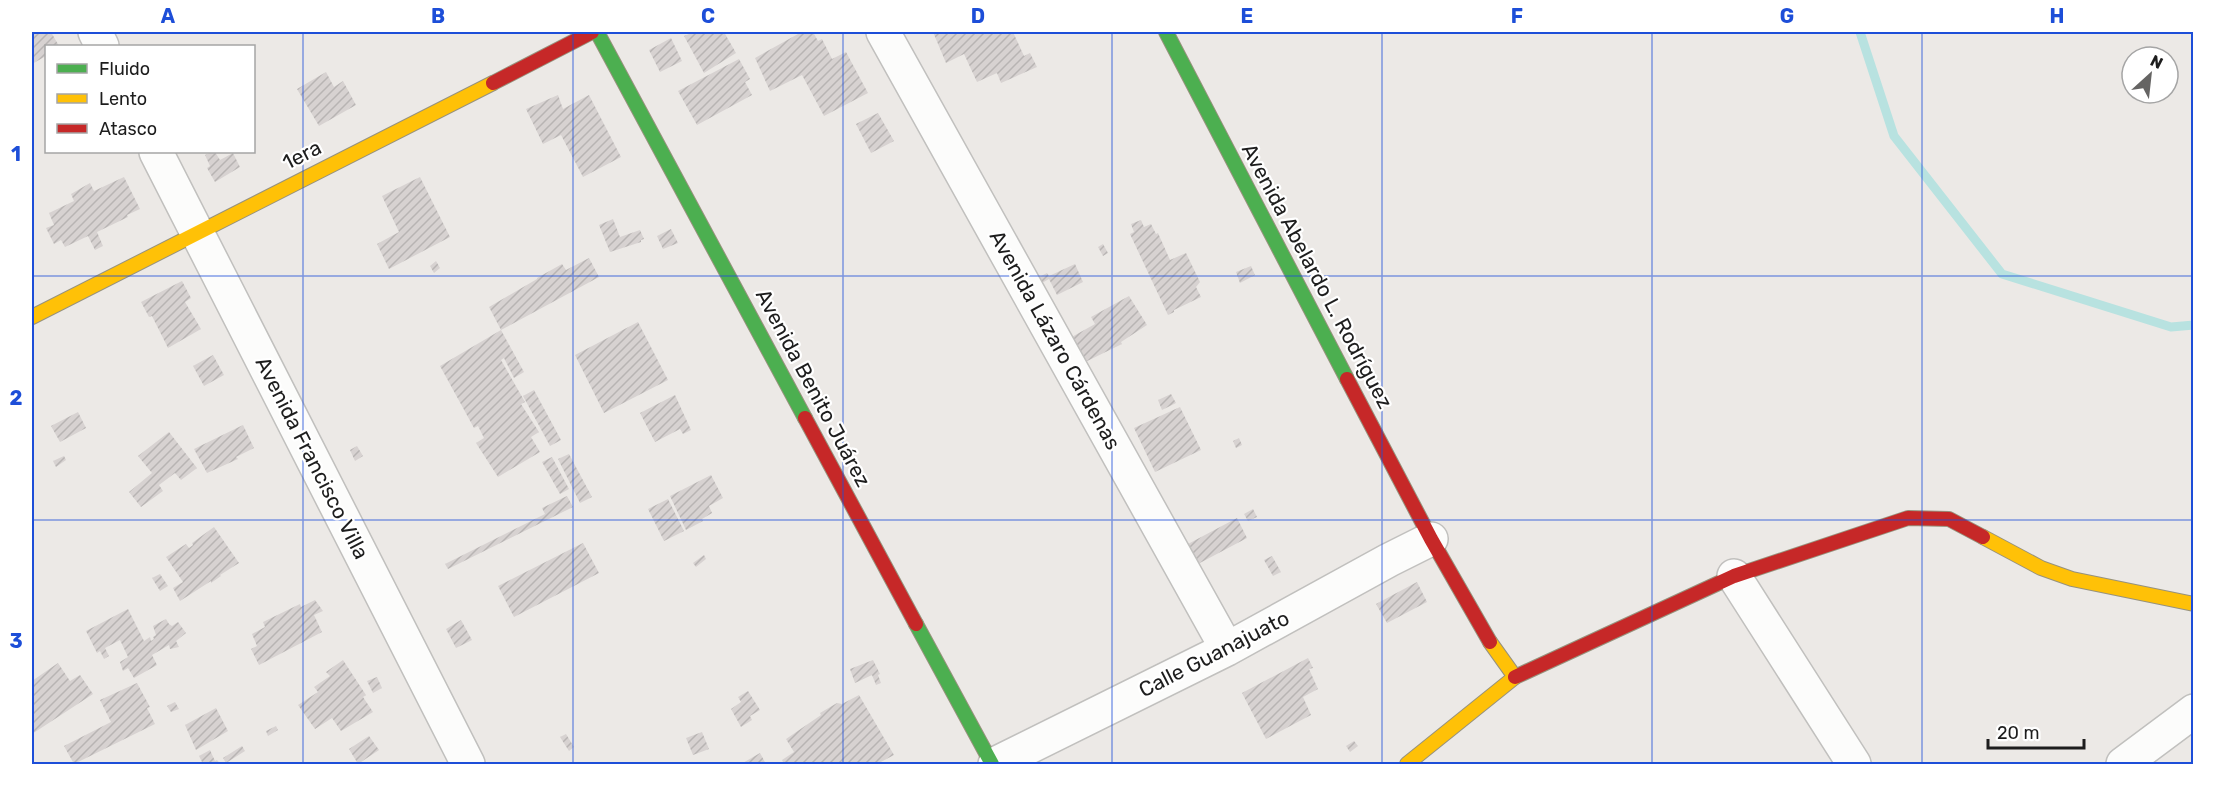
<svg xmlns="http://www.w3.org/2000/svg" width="2225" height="796" font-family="Rubik,sans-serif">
	<defs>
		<pattern id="building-hatch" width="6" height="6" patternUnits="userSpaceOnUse" patternTransform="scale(1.5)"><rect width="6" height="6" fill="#d7d2d1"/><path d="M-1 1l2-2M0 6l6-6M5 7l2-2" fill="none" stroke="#b8b4b3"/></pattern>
	</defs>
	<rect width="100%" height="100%" fill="#ece9e6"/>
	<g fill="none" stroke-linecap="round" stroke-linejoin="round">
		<path stroke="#b8e2e0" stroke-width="9" d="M1860,32L1894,136L2002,274L2171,327L2194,325"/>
	</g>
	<path fill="url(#building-hatch)" d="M32,32H51L59,46H46V56L32,64Z
		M694,32H724L736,53L704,73L684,36Z
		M797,32H813L818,41L822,39L832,59L846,52L868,93L824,116L802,75L770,91L755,58L798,34Z
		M933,32H1013L1024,56L1030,53L1037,67L1001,83L997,73L977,82L964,54L946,63Z
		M671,38L682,61L660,72L649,50Z
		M739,59L750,79L745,82L752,95L697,125L678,91Z
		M326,72L334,87L343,81L356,105L319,126L297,89Z
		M558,95L563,109L589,95L621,157L583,177L561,135L543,144L526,109Z
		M878,113L894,141L871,153L856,124Z
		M212,152H215L220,160L233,153L240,167L215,182L207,168L210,166L205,155Z
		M124,177L140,209L127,215L128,217L97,232L103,246L95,250L88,236L65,247L61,240L54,244L46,228L54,225L49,213L74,201L71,194L90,183L94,191Z
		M420,177L450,237L389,269L377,244L399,232L382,196Z
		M613,219L620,237L640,230L644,239L641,240V242L610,252L599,225Z
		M1141,220L1144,227L1151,224L1156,234L1158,233L1170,260L1186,253L1200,282L1196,287L1201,297L1174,310V312L1168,315L1130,234L1134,232L1131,224Z
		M671,229L678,243L663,249L657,236Z
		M1103,244L1108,253L1103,256L1098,247Z
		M589,258L599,277L501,330L489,307L537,279V278L562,264L566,270Z
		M436,261L440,268L434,273L430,266Z
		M1075,264L1083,282L1057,295L1049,279L1040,284L1037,278L1047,273L1049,276Z
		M1251,266L1255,275L1240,283L1236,272Z
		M182,281L191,298L185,302L201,329L168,348L152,316L149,317L141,302Z
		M1129,296L1147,325L1121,342L1122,344L1079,365L1070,338L1095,324L1091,317Z
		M638,322L668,380L604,413L575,355Z
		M501,330L524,372L514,378L504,358L501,360L525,402L521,404L539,432L531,437L540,452L498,477L476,443L484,438L478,426L474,428L440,366Z
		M213,355L224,375L204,386L193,366Z
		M534,390L561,440L550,446L523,396Z
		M1171,394L1176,403L1162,410L1158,400Z
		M675,395L691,430L683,434L680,429L655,442L640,413Z
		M1180,407L1201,450L1155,472L1134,428Z
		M78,412L86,428L60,442L51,426Z
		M243,425L254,448L236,457L238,459L207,473L194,449Z
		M169,432L197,468L181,480L175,473L159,485L163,491L141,507L129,492L152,473L138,456Z
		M1239,438L1242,445L1236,448L1233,441Z
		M357,446L363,456L355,461L350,450Z
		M569,454L592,497L580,503L558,459Z
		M64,456L66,460L56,467L53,461Z
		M552,457L569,489L560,494L542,462Z
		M711,475L723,498L709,506L712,513L702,519L703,521L686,530L670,496Z
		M567,496L573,507L448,569L445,564L545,514L542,508Z
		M668,499L684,531L664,541L648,509Z
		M1253,509L1257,517L1248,521L1244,514Z
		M1237,518L1247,538L1181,573L1171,553Z
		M214,527L239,563L220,575L221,576L211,583V581L180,601L173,588L183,582L166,557L186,544L189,548L193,545L192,543Z
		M583,543L599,573L514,617L498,586Z
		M704,555L706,559L696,567L693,563Z
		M1272,556L1281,572L1273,576L1264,560Z
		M160,574L168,586L160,591L152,578Z
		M1417,582L1427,602L1387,623L1376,604Z
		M315,600L323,611L314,615L322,632L259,665L251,649L257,646L252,634L265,627L263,622L300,604L301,607Z
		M128,609L144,641L150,637L151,641L154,639L153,637L156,635L153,626L166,619L169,624L172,626L178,622L186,633L176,641L179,647L170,649L169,645L152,655L157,665L134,678L128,668L123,671L120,662L128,657L120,640L105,648L109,656L104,659L100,651L97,653L86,631Z
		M461,620L472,640L456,648L446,629Z
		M1308,658L1313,668L1309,669L1318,689L1303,697L1311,715L1266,739L1242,693Z
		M343,660L366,695L363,697L373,712L341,731L332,718L315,729L298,705L318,692L314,687L330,676L326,672Z
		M873,660L880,674L878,675L881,683L876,685L872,675L855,683L850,669Z
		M58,663L70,681L80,675L93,694L32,734V681Z
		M377,677L382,688L373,693L367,681Z
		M137,683L150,707L147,708L155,724L74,764L64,746L111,722L100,700Z
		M748,691L760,710L750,716L752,720L741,727L731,709L741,702L738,697Z
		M859,695L894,755L877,764H866L864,763L861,764H784L782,760L794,752L786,739L821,715L820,713L837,703L842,704Z
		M175,702L179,709L171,712L167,706Z
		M216,708L228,731L196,750L185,725Z
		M276,726L278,730L268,736L266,731Z
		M702,732L709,749L693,755L686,738Z
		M566,734L574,747L569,751L560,737Z
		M369,736L379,750L358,764L349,749Z
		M1354,741L1358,746L1350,752L1346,746Z
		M242,746L245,751L226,763L223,758Z
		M210,750L215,761L217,760L220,764H203L199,756Z
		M760,753L766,764H741Z"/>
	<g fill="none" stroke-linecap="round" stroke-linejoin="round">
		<defs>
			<path id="street" d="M95,32L102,46
				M883,32L1227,649
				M156,152L468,764
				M1734,576L1854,764
				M995,764L1227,649L1389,560L1431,539
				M2123,764L2194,711"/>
			<path id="fast" d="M597,32L805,418
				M1166,32L1347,379
				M916,624L992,764"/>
			<path id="slow" d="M32,317L493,83
				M1983,537L2041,568L2072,579L2194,604
				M1407,764L1515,677L1490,642"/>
			<path id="jam" d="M493,83L592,32
				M1347,379L1431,539L1490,642
				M805,418L916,624
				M1515,677L1734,576L1908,518L1949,519L1983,537"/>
		</defs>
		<use href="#street" stroke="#c1c0be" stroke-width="36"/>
		<use href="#fast" stroke="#97927d" stroke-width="16"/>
		<use href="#slow" stroke="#97927d" stroke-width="16"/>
		<use href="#jam" stroke="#97927d" stroke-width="16"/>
		<use href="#street" stroke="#fcfcfb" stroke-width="33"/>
		<use href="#fast" stroke="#4caf50" stroke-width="14"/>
		<use href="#slow" stroke="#ffc107" stroke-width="14"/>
		<use href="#jam" stroke="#c62828" stroke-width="14"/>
	</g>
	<path fill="none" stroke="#1d4ed8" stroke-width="1.5" stroke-opacity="0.55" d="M303,32V764M573,32V764M843,32V764M1112,32V764M1382,32V764M1652,32V764M1922,32V764M32,276H2194M32,520H2194"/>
	<g text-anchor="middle" stroke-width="4.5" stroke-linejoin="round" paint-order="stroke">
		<g font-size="21" fill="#1d1d1d" stroke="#fff">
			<text transform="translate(302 155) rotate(-27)" y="7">1era</text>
			<text transform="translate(1317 276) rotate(62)" y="7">Avenida Abelardo L. Rodríguez</text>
			<text transform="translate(1055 340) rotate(61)" y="7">Avenida Lázaro Cárdenas</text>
			<text transform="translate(813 388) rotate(62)" y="7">Avenida Benito Juárez</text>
			<text transform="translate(312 458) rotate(63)" y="7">Avenida Francisco Villa</text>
			<text transform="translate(1214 654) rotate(-27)" y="7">Calle Guanajuato</text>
		</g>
	</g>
	<rect width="2225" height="796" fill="none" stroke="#ffffff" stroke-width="66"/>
	<rect x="45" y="45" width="210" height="108" fill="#ffffff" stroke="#a5a5a5" stroke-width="1.5"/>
	<rect x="57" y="64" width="30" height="9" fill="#4caf50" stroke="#a5a5a5" stroke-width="1.5"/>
	<text x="99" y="75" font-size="18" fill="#1d1d1d">Fluido</text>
	<rect x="57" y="94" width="30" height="9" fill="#ffc107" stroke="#a5a5a5" stroke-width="1.5"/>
	<text x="99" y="105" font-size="18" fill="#1d1d1d">Lento</text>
	<rect x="57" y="124" width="30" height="9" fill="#c62828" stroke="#a5a5a5" stroke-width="1.5"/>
	<text x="99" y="135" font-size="18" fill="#1d1d1d">Atasco</text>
	<g transform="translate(2150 75) rotate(27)"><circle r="28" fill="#ffffff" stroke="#a5a5a5" stroke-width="1.5"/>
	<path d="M0-4.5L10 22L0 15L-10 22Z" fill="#656463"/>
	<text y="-9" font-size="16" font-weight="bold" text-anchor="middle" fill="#1d1d1d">N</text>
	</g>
	<path d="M1988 739v9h96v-9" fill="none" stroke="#1d1d1d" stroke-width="3"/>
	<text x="1997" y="739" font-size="18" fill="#1d1d1d" stroke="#ffffff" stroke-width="4.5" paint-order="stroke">20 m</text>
	<rect x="33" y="33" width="2159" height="730" fill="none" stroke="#1d4ed8" stroke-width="2"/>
	<g font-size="20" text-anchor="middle" font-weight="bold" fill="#1d4ed8">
		<text x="168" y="23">A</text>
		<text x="438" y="23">B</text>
		<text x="708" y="23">C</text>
		<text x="978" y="23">D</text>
		<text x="1247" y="23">E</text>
		<text x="1517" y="23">F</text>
		<text x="1787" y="23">G</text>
		<text x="2057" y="23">H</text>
		<text x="16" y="161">1</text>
		<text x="16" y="405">2</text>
		<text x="16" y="648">3</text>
	</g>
</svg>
